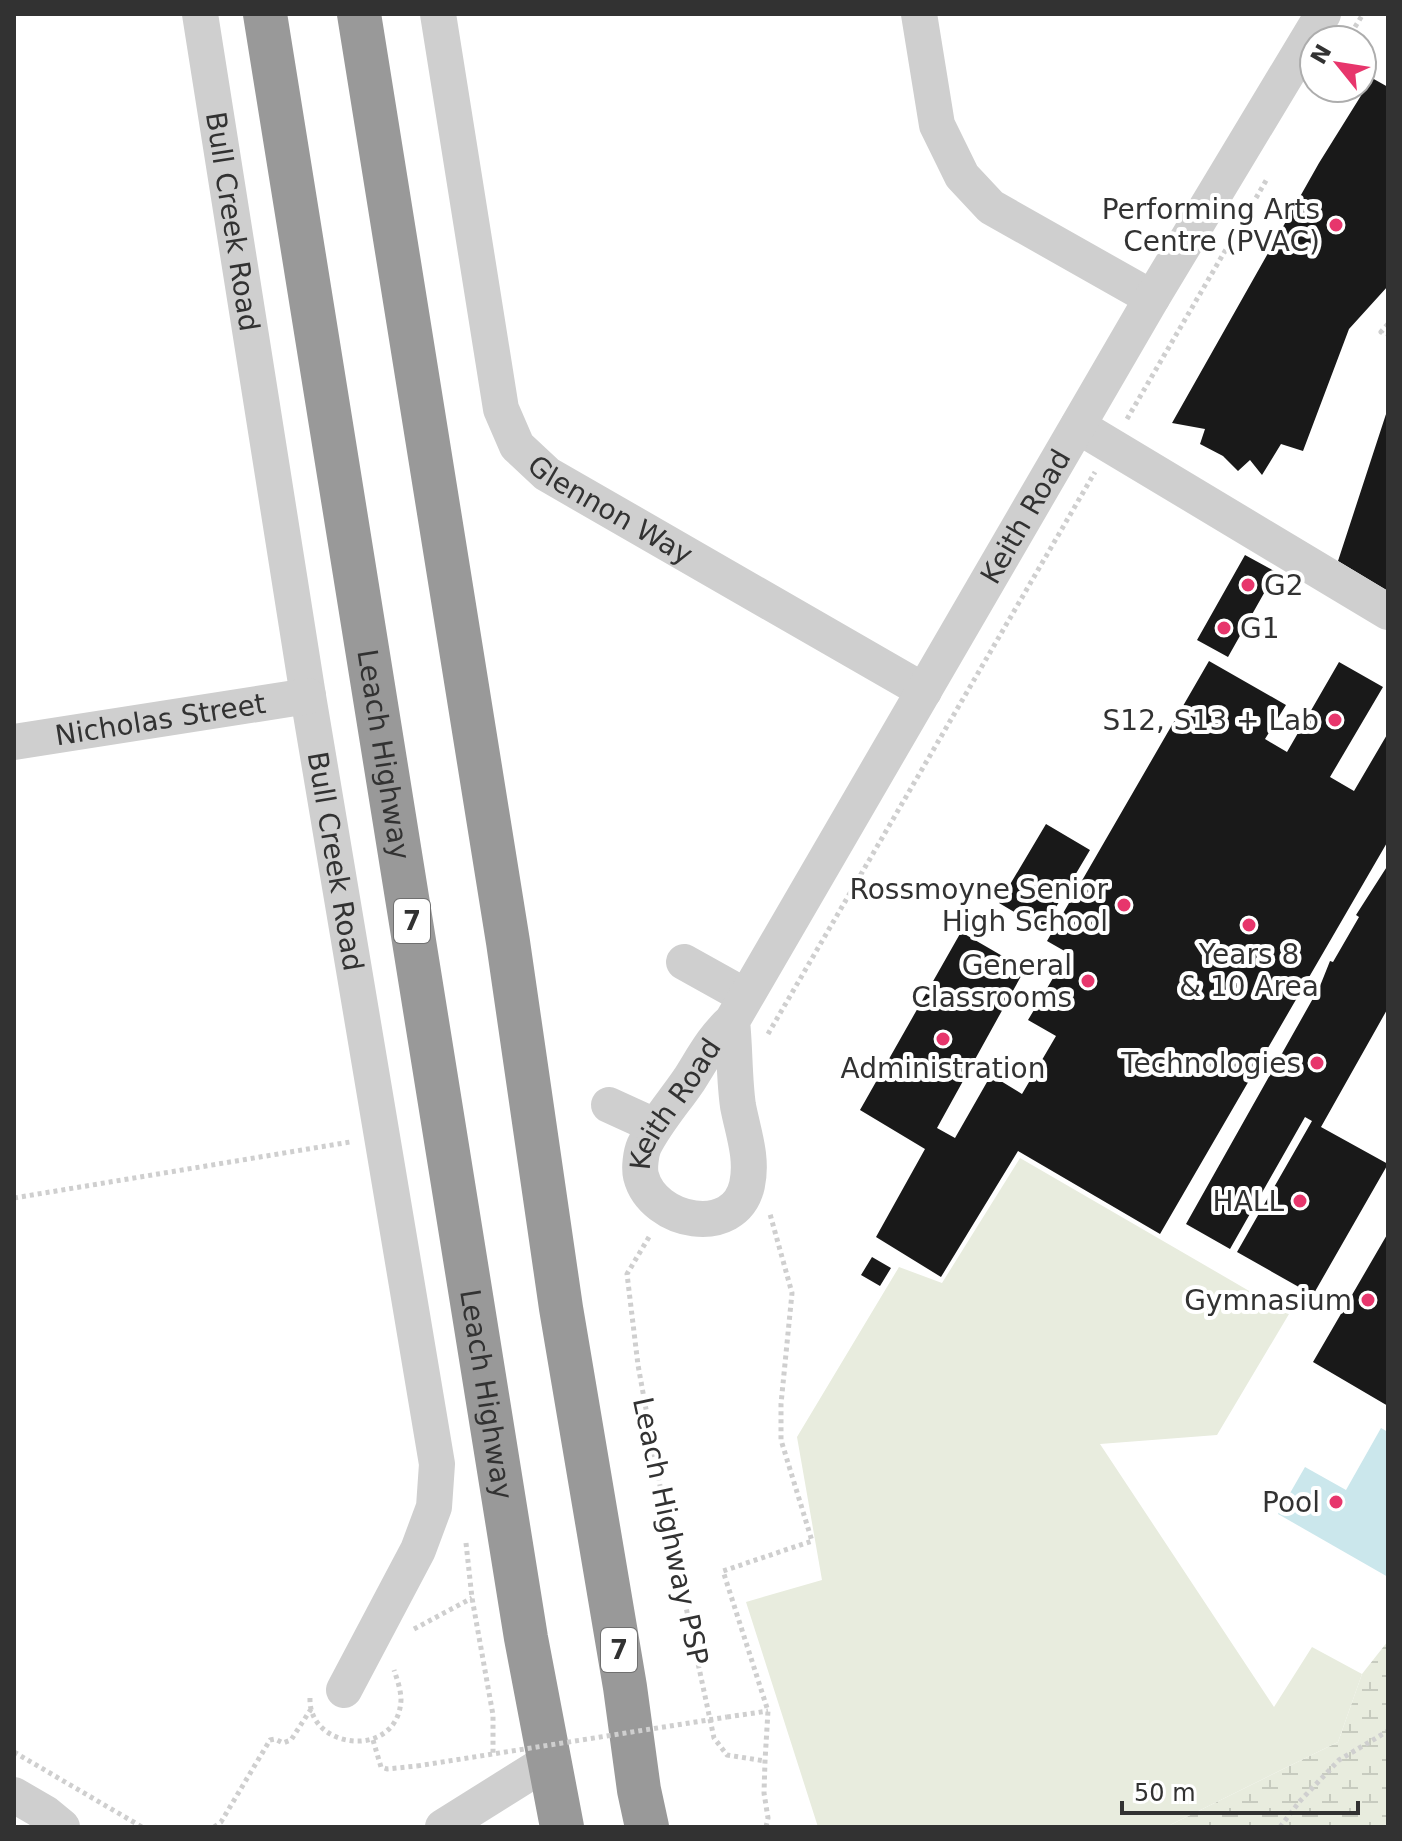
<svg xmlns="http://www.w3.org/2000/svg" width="1402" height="1841" font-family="'DejaVu Sans',sans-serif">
	<defs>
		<pattern id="wetland-marsh" width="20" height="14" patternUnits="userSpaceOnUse" patternTransform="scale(2)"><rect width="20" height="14" fill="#e8ecde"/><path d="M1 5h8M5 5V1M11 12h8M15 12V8" fill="none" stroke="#c7cbbf"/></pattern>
	</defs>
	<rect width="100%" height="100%" fill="#fff"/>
	<path fill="url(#wetland-marsh)" d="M1388,1641V1827H1166L1338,1742L1362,1674Z"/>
	<path fill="#e8ecde" d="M1020,1158L1289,1314L1217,1435L1100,1444L1274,1707L1312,1647L1362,1674L1338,1742L1166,1827H818L746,1602L822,1580L797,1437L899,1267L942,1283Z"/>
	<path fill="#cbe7ec" d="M1381,1428L1388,1432V1577L1278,1514L1305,1467L1346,1490Z"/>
	<path fill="#191919" d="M1372,78L1388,87V286L1349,329L1303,451L1281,444L1262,475L1250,460L1238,471L1223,456L1200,444L1205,429L1172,423L1319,163Z
		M1387,411H1388V591L1338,561Z
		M1245,555L1276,572L1228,657L1197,640Z
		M1209,661L1286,705L1265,739L1287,752L1339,662L1383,687L1330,777L1354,791L1388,733V841L1160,1234L1018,1151L941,1277L876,1237L925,1149L860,1110L961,932L1025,969L937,1128L955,1138L991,1075L1022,1094L1056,1036L1028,1020L1068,953L1047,941Z
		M1046,824L1090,850L1043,929L999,903Z
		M1388,865V1008L1321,1127L1388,1164L1313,1295L1237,1252L1312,1121L1305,1117L1230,1249L1186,1224L1320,986L1330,961L1333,962L1359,917L1356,915Z
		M1388,1233V1406L1313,1362Z
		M872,1257L891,1268L880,1286L861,1275Z"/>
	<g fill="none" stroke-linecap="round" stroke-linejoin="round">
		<path stroke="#cfcfcf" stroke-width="5" stroke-dasharray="4 4" stroke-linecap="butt" d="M1355,27L1363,14
			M1388,324L1381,332L1388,334
			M1127,419L1267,179
			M768,1034L1095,472
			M14,1198L350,1142
			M649,1237L627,1274L638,1365L659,1481L714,1738L727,1755L765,1761
			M466,1543L472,1598L493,1715V1755
			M414,1629L472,1598
			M310,1698C308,1750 398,1760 401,1700C401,1690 397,1679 394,1670
			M727,1717L768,1711
			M373,1740L381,1767L387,1769L417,1766
			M14,1752L142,1827
			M214,1827L221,1822L270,1740L275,1739L283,1743L291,1740L311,1709
			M766,1827L768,1818L764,1793L765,1761L768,1711L723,1571L812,1541L781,1440V1404L792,1293L770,1214
			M1280,1827L1300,1801L1339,1760L1388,1731"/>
		<g stroke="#cfcfcf" stroke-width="36">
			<path id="s1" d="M200,14L308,696L437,1464L434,1507L418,1550L344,1690"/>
			<path id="s2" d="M438,14L501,409L517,446L547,474L924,691"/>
			<path d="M919,14L937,125L962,176L991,207L1152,298"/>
			<path d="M1078,426L1388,612"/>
			<path id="s3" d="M14,742L308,696"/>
			<path d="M684,962L745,996"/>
			<path id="s4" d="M732,1021C735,1049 734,1078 738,1106C743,1132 753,1158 747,1185C735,1239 653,1223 641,1176C639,1168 641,1153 644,1146C656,1122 674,1102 689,1080C703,1058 713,1038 732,1021L1152,298L1323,14"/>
			<path d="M609,1105L655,1126"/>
			<path d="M14,1795L45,1813L62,1827"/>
			<path d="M443,1827L550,1760"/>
		</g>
		<g stroke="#999" stroke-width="44">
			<path id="s5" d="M265,14L526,1638L562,1827"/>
			<path d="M359,14L508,942L561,1308L625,1687L639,1790L647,1827"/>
		</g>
		<path stroke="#cfcfcf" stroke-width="5" stroke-dasharray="4 4" stroke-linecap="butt" d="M417,1766L727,1717"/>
	</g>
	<g fill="#e7366c" stroke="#fff" stroke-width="3">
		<circle cx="1336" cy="225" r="8"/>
		<circle cx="1248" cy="585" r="8"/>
		<circle cx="1224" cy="628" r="8"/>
		<circle cx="1335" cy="720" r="8"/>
		<circle cx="1124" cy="905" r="8"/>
		<circle cx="1249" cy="925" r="8"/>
		<circle cx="1088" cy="981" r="8"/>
		<circle cx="943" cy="1039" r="8"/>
		<circle cx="1317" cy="1063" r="8"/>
		<circle cx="1300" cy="1201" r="8"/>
		<circle cx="1368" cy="1300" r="8"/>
		<circle cx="1336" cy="1502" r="8"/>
	</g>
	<g text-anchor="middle" stroke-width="8" stroke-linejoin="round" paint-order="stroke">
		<g fill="#fff" stroke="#707070" stroke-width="2">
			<rect x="394" y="899" width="36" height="44" rx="6"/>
			<rect x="601" y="1628" width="36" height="44" rx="6"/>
		</g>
		<g font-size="26" font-weight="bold" fill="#323232">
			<text x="412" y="930">7</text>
			<text x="619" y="1659">7</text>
		</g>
		<g font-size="28" fill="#323232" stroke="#fff" text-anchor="end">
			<text x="1320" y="219">Performing Arts<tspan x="1320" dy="32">Centre (PVAC)</tspan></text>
			<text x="1264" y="595" text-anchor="start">G2</text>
			<text x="1240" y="638" text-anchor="start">G1</text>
			<text x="1319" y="730">S12, S13 + Lab</text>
			<text x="1108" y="899">Rossmoyne Senior<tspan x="1108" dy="32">High School</tspan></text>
			<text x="1249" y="964" text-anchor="middle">Years 8<tspan x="1249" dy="32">&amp; 10 Area</tspan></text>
			<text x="1072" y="975">General<tspan x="1072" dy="32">Classrooms</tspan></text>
			<text x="1301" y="1073">Technologies</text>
			<text x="943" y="1078" text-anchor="middle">Administration</text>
			<text x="1284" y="1211">HALL</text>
			<text x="1352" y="1310">Gymnasium</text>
			<text x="1320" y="1512">Pool</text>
		</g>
		<g font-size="28" fill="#323232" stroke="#fff">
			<text dy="10" stroke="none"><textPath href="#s1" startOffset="210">Bull Creek Road</textPath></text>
			<text dy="10" stroke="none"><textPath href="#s2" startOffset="554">Glennon Way</textPath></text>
			<text dy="10" stroke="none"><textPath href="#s4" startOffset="1074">Keith Road</textPath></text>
			<text dy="10" stroke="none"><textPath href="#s3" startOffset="148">Nicholas Street</textPath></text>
			<text dy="10" stroke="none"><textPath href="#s5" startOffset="750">Leach Highway</textPath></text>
			<text dy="10" stroke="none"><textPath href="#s1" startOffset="858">Bull Creek Road</textPath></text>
			<text dy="10" stroke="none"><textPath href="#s4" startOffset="388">Keith Road</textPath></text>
			<text dy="10" stroke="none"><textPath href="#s5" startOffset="1398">Leach Highway</textPath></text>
			<text transform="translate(671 1531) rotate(78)" y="10">Leach Highway PSP</text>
		</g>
	</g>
	<rect width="1402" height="1841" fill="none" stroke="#323232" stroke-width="32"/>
	<g transform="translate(1338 64) rotate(300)"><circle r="38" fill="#ffffff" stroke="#adadad" stroke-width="2"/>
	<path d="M0-6L14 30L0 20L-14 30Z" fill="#e7366c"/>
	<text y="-12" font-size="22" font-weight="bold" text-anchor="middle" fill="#323232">N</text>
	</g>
	<path d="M1122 1801v12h236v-12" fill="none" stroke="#323232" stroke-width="4"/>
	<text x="1134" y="1801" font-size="24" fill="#323232" stroke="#ffffff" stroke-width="6" paint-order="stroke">50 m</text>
</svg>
